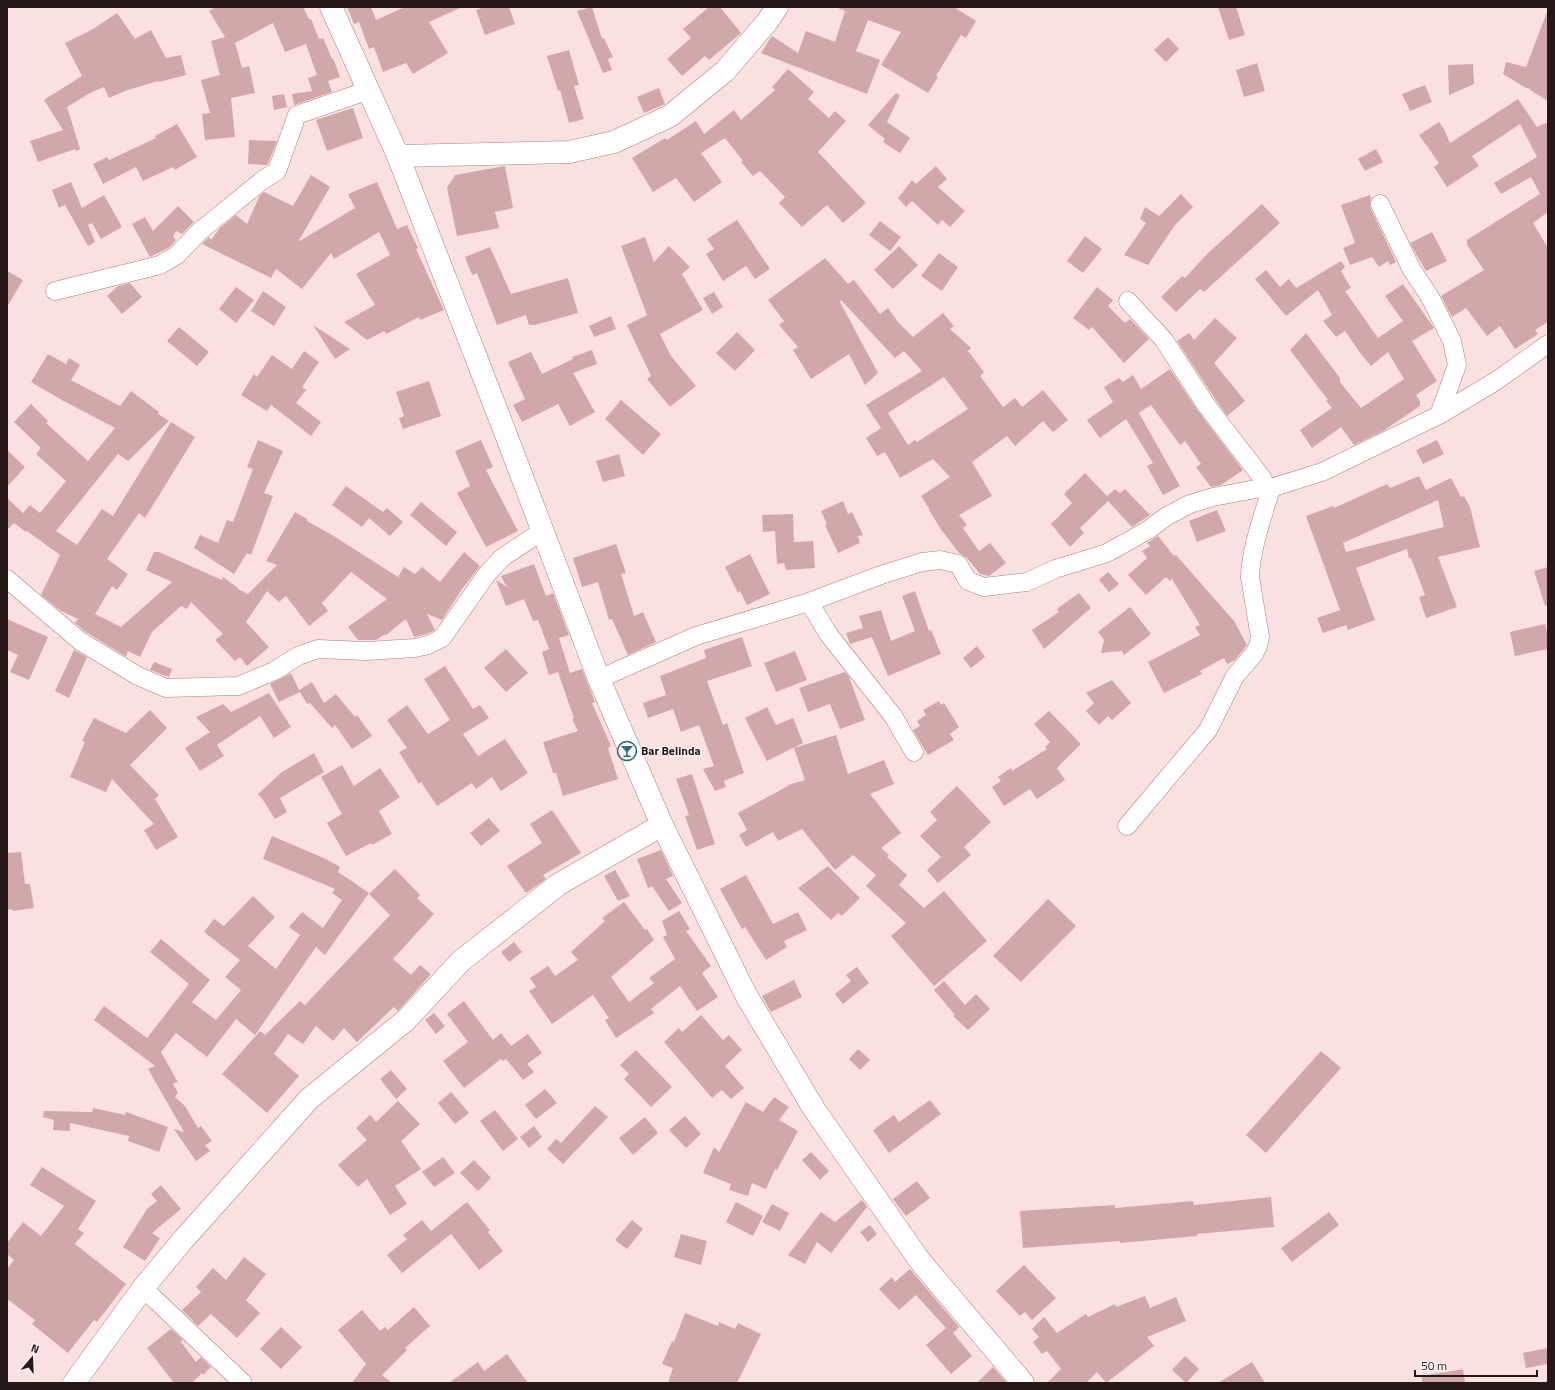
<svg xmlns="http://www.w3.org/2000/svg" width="1555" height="1390" font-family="'Titillium Web',sans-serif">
	<rect width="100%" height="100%" fill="#fae0e0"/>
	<path fill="#d1a8a9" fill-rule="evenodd" d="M216,7H303L309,19H311L319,39L323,38L332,59L333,58L340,77L328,81L332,92L294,105L292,94L312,91L308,78L317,75L306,44L285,52L273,23L235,43L242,68L249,66L255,93L231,98L235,137L205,140L202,114L210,113L201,80L220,75L211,41L225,37L209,11Z
		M347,7H371L376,20L405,7H462L429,22L448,53L413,74L406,63L383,72L374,47L369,49L359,22L354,24Z
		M485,7H509L515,24L485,35L476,10Z
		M592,7L602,39L604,38L613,57L608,59L612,70L603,73L577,11Z
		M709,7H720L741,33L709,60L705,56L682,76L667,59L691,38L683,29Z
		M838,7H954L976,21L966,38L961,35L936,76L938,77L928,93L881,65L901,32L868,20L856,51L880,60L867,94L761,53L772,36L798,53L806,31L835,42L845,11L838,8Z
		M1218,7H1236L1245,35L1229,40Z
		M1547,12H1548V101L1530,90L1531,89L1526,88L1503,74L1506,62L1526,67Z
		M117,13L135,39L151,30L166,58L181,55L186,75L159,82L158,81L125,91L109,98L104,87L90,93L67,107L80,149L76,151L75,149L38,162L30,141L63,130L44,100L82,76L65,43L93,29Z
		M1168,37L1179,49L1166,62L1154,50Z
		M569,50L579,85L574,86L584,119L569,123L560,90L558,91L547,56Z
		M1257,63L1265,91L1244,97L1236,70Z
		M1473,64L1474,84L1449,95L1448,65Z
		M788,69L814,92L808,99L829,118L835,111L846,121L818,152L866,203L843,223L827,205L802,227L779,203L785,197L760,171L753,176L741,162L743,161L725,138L701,153L722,182L694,202L676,178L653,192L632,158L665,138L667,140L696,121L704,134L734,110L741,120L775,90L772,87Z
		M1425,85L1432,102L1410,111L1402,94Z
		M659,88L665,104L644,113L637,97Z
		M896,93L900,95L887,122L910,138L900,153L883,142L885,139L868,125Z
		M284,94L287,107L274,110L272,96Z
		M1518,99L1537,127L1548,122V212L1533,223L1548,248V322L1535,330L1538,334L1515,349L1500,326L1487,336L1466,308L1452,317L1441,296L1484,270L1467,245V240L1540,194L1531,177L1501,194L1494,183L1537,157L1520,124L1472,156L1479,166L1447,187L1434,167L1439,163L1419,135L1439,122L1444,129L1450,143Z
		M353,108L363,138L327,151L316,120Z
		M177,124L197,157L175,170L173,167L143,181L136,167L103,184L93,164L107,157L109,160L156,138L155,136Z
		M249,140L277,141L268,164L266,165L248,164Z
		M1376,149L1383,162L1365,171L1358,159Z
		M505,166L513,208L495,212L499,228L457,236L447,188L455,175Z
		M936,166L947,179L938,187L965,211L950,227L942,220L938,225L912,201L906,207L898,198L912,180L916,184Z
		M311,175L330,187L298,242L355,208L348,194L377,182L397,229L407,225L418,248L416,249L444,310L420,320L419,317L386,334L384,331L367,340L344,322L375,305L356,274L390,255L379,232L334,259L331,253L302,289L276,269L271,278L202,244L209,237L211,240L220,228L236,215L247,224L260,195L264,192L293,206Z
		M71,182L82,208L104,195L122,227L101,239L92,223L88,225L95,242L88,246L65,205L59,208L52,190Z
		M1181,194L1193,207L1175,225L1148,265L1124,255L1146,223L1140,219L1145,207L1159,216Z
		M1370,195L1371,198L1370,204L1371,209L1396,262L1390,265L1388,261L1379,267L1372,257L1350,265L1343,248L1355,243L1341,205Z
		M1262,204L1280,223L1204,292L1200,289L1176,312L1161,297L1182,276L1185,278L1207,254Z
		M178,206L194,222L182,234L176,231L173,237L176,240L170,247L150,257L132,224L145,217L153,231Z
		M737,220L770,269L755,279L746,266L723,281L706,254L714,249L707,239Z
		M880,221L901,237L890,251L869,235Z
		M1432,232L1447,261L1426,271L1410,243Z
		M1085,236L1102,249L1083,273L1067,261Z
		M645,237L654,262L669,246L690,267L682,274L703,310L660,334L671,356L696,386L670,407L647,379L651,376L627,325L647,315L621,246Z
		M899,246L918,265L893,289L874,270Z
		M490,247L511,294L568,278L578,313L535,325H529L526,315L497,325L477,273L472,275L465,257Z
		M939,253L958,267L942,291L921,276Z
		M825,258L848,284L854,280L880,314L888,308L898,322L913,337L943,313L954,326L950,329L971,348L968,351L984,372L980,376L1003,407L1015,398L1022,407L1043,390L1068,420L1053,432L1043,421L1015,446L1007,436L972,462L992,496L959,515L967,525L963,528L979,551L990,543L1006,563L989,576L980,574L967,558L959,553L940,528L929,510H930L921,496L950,477L933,459L900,478L885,452L877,456L866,438L881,428L866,405L922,371L904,351L895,358L841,300L840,302L878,373L865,385L849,354L811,379L793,350L798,347L779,325L784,321L768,300ZM944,377L968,409L917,442L915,440L908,445L888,413Z
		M1341,261L1345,267L1341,271L1351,288L1345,291L1378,338L1403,321L1385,296L1403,284L1434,328L1412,341L1437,381L1416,395L1420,401V406L1383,431L1354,445L1341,427L1312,448L1300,430L1332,408L1326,401L1328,400L1290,350L1306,333L1340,378V382L1361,408L1404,379L1388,352L1371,366L1361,354L1345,331L1336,337L1323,321L1332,315L1318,290L1286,316L1255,279L1266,270L1280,287L1289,279L1296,288Z
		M7,271L23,280L7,307Z
		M130,283L142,297L122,314L107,296L118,286Z
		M236,287L254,300L236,323L219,309Z
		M1097,287L1113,300L1108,306L1125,323L1130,319L1149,339L1124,363L1092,327L1089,330L1073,318Z
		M263,291L286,307L274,326L251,311Z
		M714,292L723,307L712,314L703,298Z
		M611,316L616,329L594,337L589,326Z
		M1215,318L1237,338L1214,363L1245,401L1227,416L1215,399L1177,341L1189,333L1194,340Z
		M313,325L350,349L335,359Z
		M179,327L209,352L197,366L167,341Z
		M737,332L755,350L735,371L716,353Z
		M592,350L597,364L573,373L595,412L570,426L558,404L522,422L513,405L525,399L508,362L531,352L542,374L573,359L572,357Z
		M304,351L319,362L302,387L306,390L296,403L321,422L311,436L271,405L267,411L241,395L254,374L257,377L272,355L292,369Z
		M48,354L66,364L69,358L80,365L71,380L120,406L131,391L159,412L158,414L169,421L128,461L118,454L56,531L77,545L102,509L113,516L171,422L195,437L145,518L139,513L107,559L128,574L117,590L112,586L95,614L121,627L172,582L146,570L154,552H159L222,580L223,577L238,588V589L248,594L277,565L266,561L295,512L307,519V521L332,535L398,577L404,567L415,574L422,567L440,582L464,552L480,566L462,589L442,620L427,614L435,630L424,635L414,637L406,619L386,635L385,634L376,640H358L348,627L387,599L351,572L322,603L328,611L309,626L286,596L279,602L267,591L246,622L269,647L247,666L240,657L235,661L215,640L223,634L191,602L187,609L181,606L152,632L140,657L128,651L126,656H125L86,632L75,623L78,619L61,611L41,595L60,555L27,531L26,532L14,523L7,530V498L23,513L30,505L40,513L66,481L36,454L41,448L14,422L31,404L48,421L46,423L88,461L115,428L60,399L31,382Z
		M1170,369L1198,411L1243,470L1221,485L1211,487L1196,467L1201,464L1185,441L1180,445L1151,405L1139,413L1180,486L1163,495L1147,466L1153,463L1126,419L1100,438L1087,420L1113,402L1104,387L1119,378L1123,382L1133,375L1141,389Z
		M429,381L441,416L403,429L399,418L404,416L396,392Z
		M621,400L661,434L643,455L605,419Z
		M258,440L283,451L264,493L273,496L251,555L247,553L234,574L194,548L200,535L218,543L227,520L233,522L253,469L247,467Z
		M481,440L493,467L486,470L518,531L486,547L457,493L470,486L455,451Z
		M1437,440L1444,454L1423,464L1416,450Z
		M7,450L25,467L7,487Z
		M619,454L625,476L603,482L596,461Z
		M1085,473L1107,496L1115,489L1120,493L1125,489L1150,515L1132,527L1108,501L1080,528L1084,533L1070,547L1051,524L1072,503L1064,494Z
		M1419,476L1426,490L1451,478L1461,497L1464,496L1470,507L1480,547L1438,557L1457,607L1426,618L1419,597L1425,595L1411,558H1409L1407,549L1356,568L1375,620L1348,630L1346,625L1323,633L1317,618L1340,610L1306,516L1333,506L1334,508L1387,484L1390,488ZM1438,500L1444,527L1346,552L1343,543Z
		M346,486L383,512L387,508L403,522L390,536L369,518L362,527L332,505Z
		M843,501L848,514L852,512L863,535L858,536L860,543L838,553L825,525L827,524L821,511Z
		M421,502L457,532L446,546L410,515Z
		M1217,510L1226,531L1197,542L1189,521Z
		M793,514L794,542L813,541L815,568L786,570L784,563L777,564L775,531L763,532L762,515Z
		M1158,536L1174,556L1176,555L1234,621L1247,645L1235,660L1227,664L1224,658L1200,671L1202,674L1164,693L1148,662L1200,635L1195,627L1200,625L1172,579L1170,581L1166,577L1146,595L1128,575L1147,558L1142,551L1150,546L1147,543Z
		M616,544L626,573L621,574L634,616L643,612L656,642L628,655L612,619L609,620L598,582L582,587L573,558Z
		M750,554L770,594L747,605L740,591L738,593L725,567Z
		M534,564L546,596L553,593L569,635L559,638L570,673L582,669L595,702L592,703L611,746L608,748L618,779L563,796L556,773H553L543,742L578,731L572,719L574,718L558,672L549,675L542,652L549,649L538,620L533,621L524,599L506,606L496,580L507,587L501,576Z
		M1548,567V605L1545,606L1534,571Z
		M1108,572L1119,584L1109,592L1099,580Z
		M915,591L929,631L931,630L941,654L888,676L872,637L850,644L846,633L863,628L859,616L881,610L891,641L915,631L902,596Z
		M1079,593L1091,608L1044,649L1032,630L1059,612L1057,609Z
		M1130,607L1151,634L1124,655L1122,651L1101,653L1104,640L1098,632Z
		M7,619L48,637L29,680L10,672L18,655L7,650Z
		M1545,624L1548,635V649L1515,656L1510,632Z
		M742,637L752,666L707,681L723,725L727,723L744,773L724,781L726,787L715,791L703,769L714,766L699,725L681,732L673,709L648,718L643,703L666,695L660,676L706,658L704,650Z
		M977,646L985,657L971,668L963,658Z
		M506,649L528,673L506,692L484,668Z
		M74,650L87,657L69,698L55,691Z
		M795,651L807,680L776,692L764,663Z
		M154,662L172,669L169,677L150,670Z
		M445,666L473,709L480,705L489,718L463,734L478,756L505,739L528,773L501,791L492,777L476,789L472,783L437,806L421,782L419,784L399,752L407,748L387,720L407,705L428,734L450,720L424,679Z
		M845,672L849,677L865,720L840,729L830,704L808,712L799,688Z
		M291,673L300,692L279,702L270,684Z
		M1112,680L1131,703L1112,720L1108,716L1099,725L1086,711L1094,703L1086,693Z
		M312,682L324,703L336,694L355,717L357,715L372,736L352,749L335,725L332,728L310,703L307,704L299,690Z
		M269,693L291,727L274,738L260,716L217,745L224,756L200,771L185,748L210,732L196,717L223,704L231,712Z
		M939,701L941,705L944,703L959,727L950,734L954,740L928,755L913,730L920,726L917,721L926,715L923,710Z
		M767,707L776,725L793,718L803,743L767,761L745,718Z
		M150,710L167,728L130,765L159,795L155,799L178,837L156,850L144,830L154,824L112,779L106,792L70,777L85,742L82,741L94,718L126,733Z
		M1049,711L1081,744L1057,768L1065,780L1037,799L1030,789L1004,806L992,787L1001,781L998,777L1011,768L1012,771L1047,749L1045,747L1050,742L1034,724Z
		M836,735L848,774L884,760L894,784L870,794L901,833L881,848L889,855L887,857L907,875L899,885L924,908L944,891L987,941L934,986L891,936L906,923L866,886L876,875L853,855L835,870L802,829L778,841L773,832L746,847L739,835L747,830L738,813L788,786V785L805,780L794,748Z
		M314,753L324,772L280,798L287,812L275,819L263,800L258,794L282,772Z
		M342,765L354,786L380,768L400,797L379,811L392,834L372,845L371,843L346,856L327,823L342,814L321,777Z
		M692,774L715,844L697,850L685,816L689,815L676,779Z
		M957,786L991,822L964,847L971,855L938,883L927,870L941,857L920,836L937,820L930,812Z
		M552,810L581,853L543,875L546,879L526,893L507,866L542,843L530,824Z
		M489,818L500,831L481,846L470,833Z
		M272,836L326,859L340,867L338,872L369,893L325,955L316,947L255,1035L236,1019L207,1057L176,1033L161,1052L179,1084L177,1082L173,1084L178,1093L175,1097L185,1106L198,1128L201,1126L212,1141L205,1145L210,1151L196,1161L174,1129L184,1132L148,1069L155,1066L94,1020L104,1006L147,1038L189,984L150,952L161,939L210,980L192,1002L216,1020L241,990L225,977L240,960L204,932L214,919L224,926L253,896L275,917L248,946L276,969L300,935L289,927L302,912L323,928L342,900L332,893L335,889L263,859Z
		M661,850L673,876L666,879L682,903L669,911L652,886L648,888L637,859Z
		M21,852L25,884H30L34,908L13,911L12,909L7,910V853Z
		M828,866L860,898L842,916L838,913L831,920L798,888Z
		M395,869L420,895L417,898L434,914L393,959L411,975L420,965L431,974L398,1011L394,1007L357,1042L344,1028L333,1041L316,1026L303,1044L288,1034L274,1054L299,1076L267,1113L222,1074L260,1031L265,1035L300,1001L305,1005L390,915L369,894Z
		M615,870L630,896L618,901L604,876Z
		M746,875L773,924L798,912L807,930L784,941L787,947L766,960L745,927L742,929L720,889Z
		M1048,899L1076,926L1021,982L993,956Z
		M624,902L645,930L647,929L654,940L611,977L629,1002L654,983L649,978L675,959L663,937L667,935L662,921L679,911L690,929L686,931L711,966L702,973L718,997L697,1011L680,986L651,1009L654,1013L616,1038L605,1020L609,1018L593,995L552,1024L529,991L536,987L530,978L548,966L555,976L578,960L571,952L605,921L602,918Z
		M514,942L522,952L509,962L501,952Z
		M857,967L869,983L843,1004L835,994L851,981L846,975Z
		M794,980L802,997L771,1012L762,996Z
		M944,981L965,1005L976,994L990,1009L968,1030L953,1016L955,1015L934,990Z
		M464,1001L493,1040L501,1033L511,1046L528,1034L542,1053L527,1064L534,1072L523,1080L506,1059L503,1061L501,1059L464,1088L443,1061L468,1042L447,1014Z
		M434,1013L445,1026L436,1034L425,1020Z
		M701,1015L723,1040L729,1035L742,1050L725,1066L744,1088L731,1099L722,1090L712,1098L664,1042L679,1028L682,1032Z
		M858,1049L870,1060L860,1070L849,1059Z
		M636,1050L672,1087L651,1107L624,1079L629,1074L620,1065Z
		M1321,1051L1341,1068L1266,1153L1246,1135Z
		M391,1070L407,1089L396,1099L380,1079Z
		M545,1089L557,1103L536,1119L525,1105Z
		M451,1092L469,1113L455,1124L438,1103Z
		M774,1097L789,1107L779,1120L798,1131L777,1170L775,1169L766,1189L752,1183L748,1196L729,1190L731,1184L703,1173L714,1147L719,1152L746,1102L763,1112Z
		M930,1100L941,1114L889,1153L873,1130L894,1115L899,1122Z
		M398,1101L420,1124L401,1141L421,1169L395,1186L407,1204L390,1215L367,1179L358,1187L338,1165L367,1140L356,1128L370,1115L376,1122Z
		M595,1106L608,1117L563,1164L547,1149L556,1139L561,1143Z
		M93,1108L125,1115L126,1112L168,1127L159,1152L128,1141L129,1136L70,1123V1131L53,1130L54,1120L43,1117L44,1111L92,1112Z
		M495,1110L518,1139L503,1151L480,1121Z
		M685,1116L701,1134L686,1148L669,1130Z
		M645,1117L658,1133L633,1155L619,1138Z
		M534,1126L542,1137L529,1148L520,1137Z
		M811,1152L829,1171L820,1180L802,1160Z
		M443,1157L455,1173L434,1187L422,1172Z
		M474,1160L491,1178L478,1191L460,1173Z
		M42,1167L96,1201L78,1229L84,1233L75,1244L126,1284L97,1322L94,1320L68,1353L32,1324L35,1320L7,1299V1269L14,1260L7,1254V1243L23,1222L41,1236L64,1206L30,1185Z
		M917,1181L930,1198L906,1216L893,1199Z
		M161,1185L181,1209L152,1233L160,1238L145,1261L123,1247L147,1209L157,1201L151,1194Z
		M1271,1197L1274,1227L1197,1234V1236L1120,1243V1241L1023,1248L1020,1211L1115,1205V1208L1193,1201L1194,1205Z
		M862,1200L867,1207L831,1253L817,1242L805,1264L788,1255L821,1212L835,1222Z
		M467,1202L490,1230L488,1232L503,1251L479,1270L451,1234L402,1273L387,1255L407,1239L403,1235L422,1220L431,1231Z
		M736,1202L763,1216L753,1236L726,1222Z
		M772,1204L789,1213L780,1231L762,1222Z
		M1329,1212L1339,1225L1292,1262L1281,1248Z
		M632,1220L643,1229L627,1249L615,1240Z
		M870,1225L877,1234L868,1242L860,1232Z
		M681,1234L707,1241L701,1265L674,1257Z
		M244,1257L266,1274L246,1300L260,1313L237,1338L211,1314L198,1326L182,1310L201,1292L196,1287L213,1268L226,1280Z
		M1024,1265L1056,1298L1032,1320L1025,1312L1020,1316L996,1291Z
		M910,1269L959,1327L953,1333L972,1356L951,1374L926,1345L946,1328L916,1295L899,1310L879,1289L892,1277L895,1282Z
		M1145,1296L1150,1308L1176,1297L1186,1321L1147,1337L1154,1346L1106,1383L1097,1372L1086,1383H1047L1061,1369L1047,1351L1042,1354L1033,1342L1039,1337L1032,1329L1044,1317L1057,1333L1086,1314L1088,1317L1115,1304L1116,1307Z
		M414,1307L430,1326L405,1348L407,1350L382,1375L392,1383H352L366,1364L338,1330L362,1310L380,1331L385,1327L388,1330Z
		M685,1313L718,1326L719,1322L735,1329L738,1323L761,1334L737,1383H668L673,1368L662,1364L672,1341L674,1342Z
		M281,1327L302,1347L281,1369L260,1349Z
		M171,1329L183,1340L181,1342L196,1362L201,1357L211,1367L203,1375L202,1373L192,1383H174L147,1348Z
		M1548,1348V1364L1526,1368L1523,1353Z
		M507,1354L528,1383H449L478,1362L484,1371Z
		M1185,1356L1199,1369L1186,1383L1172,1370Z
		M1252,1362L1265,1383H1218Z
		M993,1367L1007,1383H977Z
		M1463,1369L1465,1383H1422V1376Z"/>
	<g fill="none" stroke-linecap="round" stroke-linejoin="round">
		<defs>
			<path id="minor" d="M1380,204L1412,270L1430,297L1452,341L1457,365L1439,415
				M55,291L160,265L177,255L200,231L264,179L277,171L297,115L369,90
				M1128,301L1164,340L1206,405L1263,479L1261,488
				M7,579L80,641L138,676L166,688L238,686L274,671L298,656L318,649L366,651L415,648L428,645L442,638L487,574L503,557L542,531
				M809,602L829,635L893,716L914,752
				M599,679L696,636L809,602L881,575L922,562L940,560L958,564L968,581L984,587L1027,582L1055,569L1107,553L1148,530L1167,516L1190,504L1213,497L1261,488H1271L1322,472L1439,415L1496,381L1548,344
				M1127,826L1208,730L1235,676L1254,654L1258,646L1260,637L1250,577C1251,547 1263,517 1271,488
				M143,1288L243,1383"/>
			<path id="tertiary" d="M398,156L569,152L614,142L670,116L725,71L767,22L777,7
				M74,1383L143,1288L183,1240L309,1099L406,1020L461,961L559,884L662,825"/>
			<path id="secondary" d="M331,7L398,156L505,432L599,679L662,825L746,995L814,1109L920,1261L1023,1383"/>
		</defs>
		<use href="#minor" stroke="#a78181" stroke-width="19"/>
		<use href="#tertiary" stroke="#a78181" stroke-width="23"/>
		<use href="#secondary" stroke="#a78181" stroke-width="23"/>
		<use href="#minor" stroke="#fff" stroke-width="18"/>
		<use href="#tertiary" stroke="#fff" stroke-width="22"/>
		<use href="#secondary" stroke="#fff" stroke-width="22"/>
	</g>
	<defs>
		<symbol id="bar-ring" viewBox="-11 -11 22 22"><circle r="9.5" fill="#fbf2f2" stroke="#2a667d" stroke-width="1.5"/><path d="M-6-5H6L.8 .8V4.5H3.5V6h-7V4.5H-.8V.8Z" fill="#2a667d"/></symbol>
	</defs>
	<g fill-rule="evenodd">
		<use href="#bar-ring" x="616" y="740" width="22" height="22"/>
	</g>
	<g text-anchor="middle" stroke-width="3" stroke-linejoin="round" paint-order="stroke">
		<g font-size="12" font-weight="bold" fill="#271818" stroke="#fbf2f2" text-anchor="start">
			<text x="641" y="755">Bar Belinda</text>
		</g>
	</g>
	<rect width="1555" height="1390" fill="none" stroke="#271818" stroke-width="16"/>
	<g transform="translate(32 1358) rotate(19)" stroke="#fbf2f2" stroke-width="3" paint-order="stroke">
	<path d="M0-3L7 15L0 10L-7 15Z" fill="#271818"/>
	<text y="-6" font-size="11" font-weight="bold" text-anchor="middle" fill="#271818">N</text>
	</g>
	<path d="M1415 1370v6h122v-6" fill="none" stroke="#271818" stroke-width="2"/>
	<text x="1421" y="1370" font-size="12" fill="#271818" stroke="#fbf2f2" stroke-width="3" paint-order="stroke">50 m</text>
</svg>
